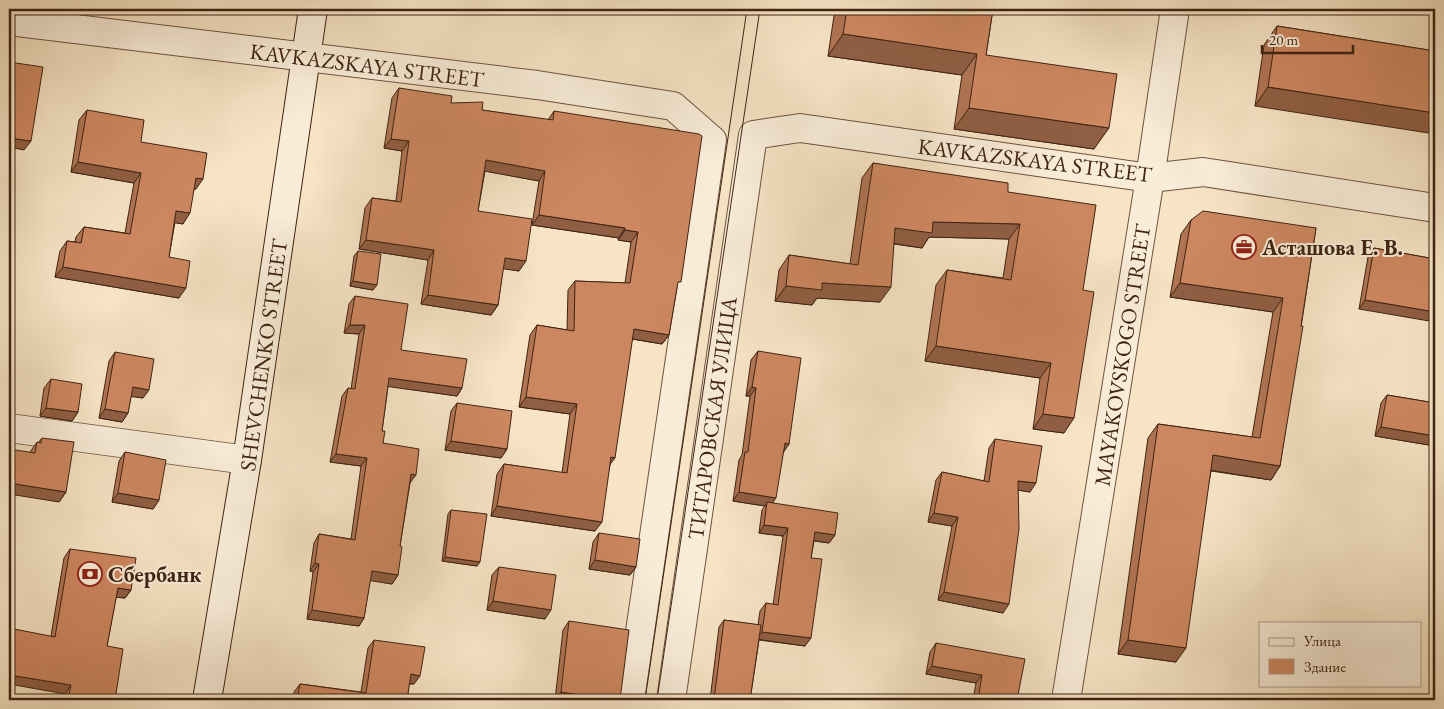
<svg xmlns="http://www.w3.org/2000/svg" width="1444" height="709" font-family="'EB Garamond',serif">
	<rect width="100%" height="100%" fill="#f6e4c5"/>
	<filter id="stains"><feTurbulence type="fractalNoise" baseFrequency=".004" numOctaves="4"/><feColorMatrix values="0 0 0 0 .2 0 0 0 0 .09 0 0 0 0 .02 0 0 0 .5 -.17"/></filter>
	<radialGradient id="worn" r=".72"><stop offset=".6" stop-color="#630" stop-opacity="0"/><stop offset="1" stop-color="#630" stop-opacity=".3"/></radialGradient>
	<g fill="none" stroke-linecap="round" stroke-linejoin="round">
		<defs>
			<path id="street" d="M9,21L537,85L673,106L712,140L630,700
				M9,428L247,460
				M671,700L753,135L800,128L1150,178L1203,172L1435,208
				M1066,700L1150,178L1175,9"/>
			<path id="secondary" d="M207,700L247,460L313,9"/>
		</defs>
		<use href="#street" stroke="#6d5340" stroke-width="30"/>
		<use href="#secondary" stroke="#3f2313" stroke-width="30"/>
		<use href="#street" stroke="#f9edd9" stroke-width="28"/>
		<use href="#secondary" stroke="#f9edd9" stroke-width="28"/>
		<path stroke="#3f2313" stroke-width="1" d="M645,700L747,9
			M657,700L760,9"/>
	</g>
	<path fill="#b07453" stroke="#3f2313" d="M835,9H993L986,55L1094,149L954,129L962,75L828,56Z
		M1277,26L1435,51L1255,106L1264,45Z
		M399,88L451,103L482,110L548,120L554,111L677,287L669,335L662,344L632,339L610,465L595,531L491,516L497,474L504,464L562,473L570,414L519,407L530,335L537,325L567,330L568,290L575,281L625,283L631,242L618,240L619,238L532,225L539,181L485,171L478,211L519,271L503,268L498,305L491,315L421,304L428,260L359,249L365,208L372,198L396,201L402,151L384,148L392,98Z
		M87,110L141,142L196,189H194L183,224L175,222L169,257L179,298L55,277L60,251L67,241L75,242L76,237L84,227L125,233L134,183L71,172L79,120Z
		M873,163L1008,192L1083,290L1064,433L1033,429L1040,378L925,361L936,285L947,270L1003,278L1009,239L929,237L922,248L894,244L880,302L817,298L812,305L775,301L779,270L789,255L850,264L862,178Z
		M1191,220L1316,228L1280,466L1271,480L1211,471L1176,662L1118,654L1148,438L1158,424L1252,437L1273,312L1170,297L1181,234Z
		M1374,248L1435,259L1359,309L1368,257Z
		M358,251L373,290L350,286L354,256Z
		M355,296L401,350L462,388L457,396L388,386L382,431L383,443L410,483L400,546L398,575L392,584L370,580L364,618L359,626L307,619L313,572L310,571L314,543L319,534L351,539L361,466L330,462L342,396L348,388L351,389L359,334L344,333L349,304Z
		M758,351L789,444L783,452L773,503L835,535L829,543L814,541L811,558L805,646L759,640L750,700H710L719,627L724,620L758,625L760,611L766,603L773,605L783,536L759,533L762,510L765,506L733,501L739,460L742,455L750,396H746L751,360Z
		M115,352L143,398L131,396L128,413L122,422L99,418L109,361Z
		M51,379L78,412L72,421L40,416L44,388Z
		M1387,395L1435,403V446L1375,436L1381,403Z
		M457,403L507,449L501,458L445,450L451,411Z
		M42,438L66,492L59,502L30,452L37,442L38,443Z
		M995,439L1030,492L1018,490L1003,613L938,600L952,526L928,522L936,480L942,472L984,481L989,448Z
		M125,452L159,500L153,509L112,502L119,461Z
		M451,510L477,566L442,561L448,514Z
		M599,533L636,567L630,575L589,569L593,542Z
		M70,549L131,590L125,598L116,597L107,646L115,700H64L65,694L51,636L64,558Z
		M499,567L545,619L487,610L492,575Z
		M569,621L620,700H555L563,630Z
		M374,640L414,684H409L407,700H293L294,692L300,684L361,692L368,648Z
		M936,643L1017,700H973L976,683L926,674L930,652Z"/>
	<path fill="#905e43" stroke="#3f2313" d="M843,34L977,54L962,75L828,56Z
		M1268,87L1435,113V134L1255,106Z
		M969,108L1109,128L1094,149L954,129Z
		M9,138L31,141L24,150L9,147Z
		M391,139L409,141L402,151L384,148Z
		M486,160L545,171L539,181L479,170Z
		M78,162L141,173L134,183L71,172Z
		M196,178L203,179L196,189L189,188Z
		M176,211L190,213L183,224L169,222Z
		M539,215L625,228L619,238L532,225Z
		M933,222L1020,224L1009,239L929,237L922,248L885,242L895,228Z
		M625,230L638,232L631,242L618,240Z
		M366,240L434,250L428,260L359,249Z
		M505,258L526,261L519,271L498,268Z
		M63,267L186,288L179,298L55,277Z
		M353,281L377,285L373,290L350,286Z
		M822,283L891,287L880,302L817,298L812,305L775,301L786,286Z
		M1180,283L1283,298L1273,312L1170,297Z
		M428,295L498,305L491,315L421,304Z
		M1365,300L1435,312V322L1359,309Z
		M350,325H365L359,334L344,333Z
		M634,329L669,335L662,344L627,338Z
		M936,346L1051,363L1040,378L925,361Z
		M389,378L462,388L457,396L384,386Z
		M133,387L149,390L143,398L127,396Z
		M752,387L756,388L750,396H746Z
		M526,397L577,404L570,414L519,407Z
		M46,408L78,412L72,421L40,416Z
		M105,409L128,413L122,422L99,418Z
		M1043,414L1074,418L1064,433L1033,429Z
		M1381,427L1435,436V446L1375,436Z
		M451,441L507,449L501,458L445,450Z
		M785,443L789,444L783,453Z
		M336,454L367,458L361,466L330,462Z
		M1213,455L1280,466L1271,480L1203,469Z
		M611,457L615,458L608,467Z
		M411,474L416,475L410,483Z
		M1018,481L1036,483L1030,492L1011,489Z
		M9,483L66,492L59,502L9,494Z
		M739,492L776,498L770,506L767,502L765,506L733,501Z
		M118,493L159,500L153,509L112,502Z
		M497,506L602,522L595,531L491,516Z
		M934,513L958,517L952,526L928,522Z
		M764,525L788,528L783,536L759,533Z
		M815,532L835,535L829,543L810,540Z
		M445,557L480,562L477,566L442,561Z
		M595,560L636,567L630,575L589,569Z
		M315,563L319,564L313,572L310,571Z
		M372,571L398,575L392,584L366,580Z
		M118,588L131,590L125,598L112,597Z
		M944,592L1009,604L1003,613L938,600Z
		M493,601L551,610L545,619L487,610Z
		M312,610L364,618L359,626L307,619Z
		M762,632L811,638L805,646L756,639Z
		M1128,640L1186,648L1176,662L1118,654Z
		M932,666L982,675L976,683L926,674Z
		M411,674L420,676L414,684L405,683Z
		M9,675L71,685L65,694L9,684Z
		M561,692L612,700H555Z"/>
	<path fill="#cd8760" stroke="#3f2313" d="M847,9H993L986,55L1117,74L1109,128L969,108L977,54L843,34Z
		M1277,26L1435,51V113L1268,87Z
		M9,62L43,67L31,141L9,138Z
		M399,88L452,96L451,103L483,102L482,110L553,120L554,111L699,134L702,136L681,282H678L669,335L634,329L615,458L611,457L602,522L497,506L504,464L567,473L577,404L526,397L537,325L574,331L575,281L630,283L638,232L625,230V228L539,215L545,171L486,160L478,211L532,219L526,261L505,258L498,305L428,295L434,250L366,240L372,198L401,202L409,141L391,139Z
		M87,110L144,120L141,142L207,153L203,179L196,178L190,213L176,211L169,257L190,261L186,288L63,267L67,241L81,243L84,227L130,234L141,173L78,162Z
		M873,163L1008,183V192L1096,205L1083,290L1094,292L1074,418L1043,414L1051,363L936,346L947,270L1011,280L1020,224L933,222L932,233L895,228L891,287L822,283V290L786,286L789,255L858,265Z
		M1203,211L1316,228L1301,326H1303L1280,466L1213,455L1186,648L1128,640L1158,424L1260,438L1283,298L1180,283L1191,220Z
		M1374,248L1435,259V312L1365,300Z
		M358,251L381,254L377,285L353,281Z
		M355,296L408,304L401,350L467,359L462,388L389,378L382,431H385L383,443L419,449L416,475L411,474L400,546L402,547L398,575L372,571L364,618L312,610L319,564L315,563L319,534L355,540L367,458L336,454L348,388L355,389L365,325H350Z
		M758,351L801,358L789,444L785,443L776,498L739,492L745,452H748L756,388L752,387Z
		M115,352L154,359L149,390L133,387L128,413L105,409Z
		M51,379L82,384L78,412L46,408Z
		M1387,395L1435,403V436L1381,427Z
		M457,403L512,411L507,449L451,441Z
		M42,438L74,442L66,492L9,483V449L35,453L37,442L41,443Z
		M995,439L1042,446L1036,483L1018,481L1019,529L1009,604L944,592L958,517L934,513L942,472L989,482Z
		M125,452L166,460L159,500L118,493Z
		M767,502L838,513L835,535L815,532L811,558L822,559L811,638L762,632L766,603L778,605L788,528L764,525Z
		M451,510L487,514L480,562L445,557Z
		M599,533L640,539L636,567L595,560Z
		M70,549L136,558L131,590L118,588L107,646L123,649L115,700H68L71,685L9,675V628L55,637Z
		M499,567L556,575L551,610L493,601Z
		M724,620L761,625L750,700H714Z
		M569,621L629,630L620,700H612L561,692Z
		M374,640L425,647L420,676L411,674L407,700H297L300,684L366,693Z
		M936,643L1025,659L1017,700H978L982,675L932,666Z"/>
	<defs>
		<symbol id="office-ring" viewBox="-11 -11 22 22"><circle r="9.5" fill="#f9edd9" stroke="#8f2418" stroke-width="1.5"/><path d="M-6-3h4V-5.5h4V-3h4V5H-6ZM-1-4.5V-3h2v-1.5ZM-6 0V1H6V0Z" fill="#8f2418"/></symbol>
		<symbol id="bank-ring" viewBox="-11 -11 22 22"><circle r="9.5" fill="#f9edd9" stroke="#8f2418" stroke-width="1.5"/><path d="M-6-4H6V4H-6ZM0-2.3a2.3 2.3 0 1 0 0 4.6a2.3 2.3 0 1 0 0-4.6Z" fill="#8f2418"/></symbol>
	</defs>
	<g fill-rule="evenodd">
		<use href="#office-ring" x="1230" y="233" width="28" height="28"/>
		<use href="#bank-ring" x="76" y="560" width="28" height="28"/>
	</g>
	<g text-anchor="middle" stroke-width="4" stroke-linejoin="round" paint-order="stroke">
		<g font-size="22" fill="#3f2313" stroke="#f9edd9">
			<text transform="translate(367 65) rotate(7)" y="8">KAVKAZSKAYA STREET</text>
			<text transform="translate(1035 160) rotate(7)" y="8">KAVKAZSKAYA STREET</text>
			<text transform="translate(263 355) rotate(-82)" y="8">SHEVCHENKO STREET</text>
			<text transform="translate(1122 355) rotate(-81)" y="8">MAYAKOVSKOGO STREET</text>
			<text transform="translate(712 418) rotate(-82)" y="8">ТИТАРОВСКАЯ УЛИЦА</text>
		</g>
		<g font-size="22" font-weight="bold" fill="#3f2313" stroke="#f9edd9" text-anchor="start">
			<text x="1262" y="255">Асташова Е. В.</text>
			<text x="108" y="582">Сбербанк</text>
		</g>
	</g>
	<rect width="1444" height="709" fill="none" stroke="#f6e4c5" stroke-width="30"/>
	<rect x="10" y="10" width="1424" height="689" fill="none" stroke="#3f2313" stroke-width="2.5"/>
	<rect x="15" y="15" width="1414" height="679" fill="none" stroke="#3f2313"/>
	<rect x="1259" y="622" width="162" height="65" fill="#f9edd9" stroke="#af9c8a"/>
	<rect x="1269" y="638" width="25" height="8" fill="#f9edd9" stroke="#af9c8a"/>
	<text x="1304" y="646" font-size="15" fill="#3f2313">Улица</text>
	<rect x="1269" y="659" width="25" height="15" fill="#cd8760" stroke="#af9c8a"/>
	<text x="1304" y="672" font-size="15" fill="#3f2313">Здание</text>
	<path d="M1262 45v8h91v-8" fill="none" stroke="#3f2313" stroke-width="2.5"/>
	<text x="1269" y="45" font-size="15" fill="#3f2313" stroke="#f9edd9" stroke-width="4" paint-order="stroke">20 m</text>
	<rect width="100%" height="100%" filter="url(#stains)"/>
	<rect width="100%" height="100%" fill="url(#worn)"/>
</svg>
